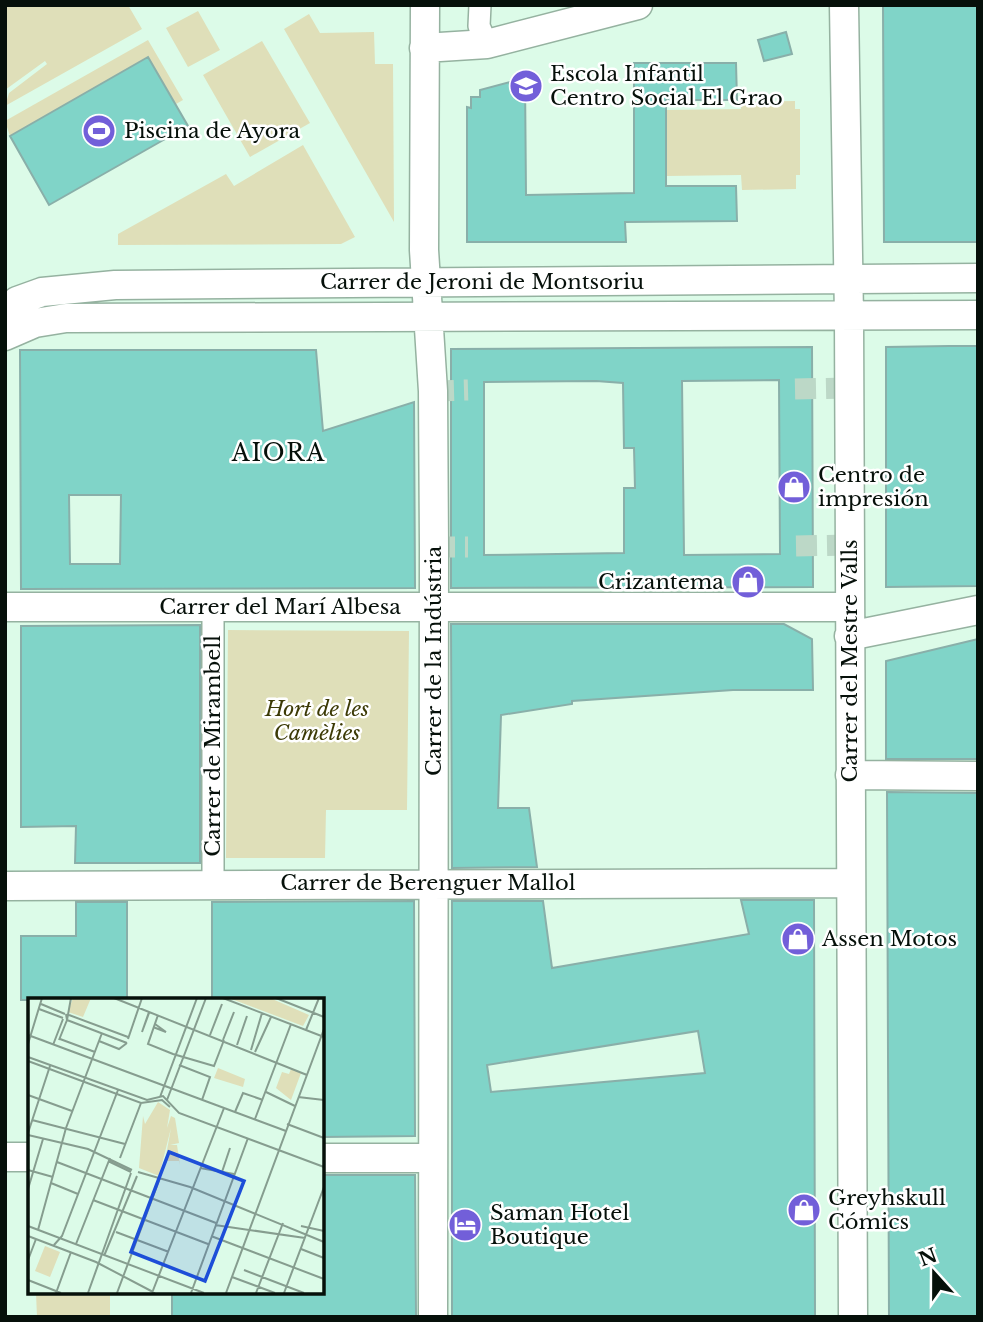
<svg xmlns="http://www.w3.org/2000/svg" width="983" height="1322" font-family="'Libre Baskerville',serif">
	<rect width="100%" height="100%" fill="#dcfbe8"/>
	<path fill="#dfdfb9" d="M5,5H128L142,29L5,106L9,93L47,64L45,61L5,90Z
		M198,11L220,50L188,67L166,28Z
		M309,14L320,33L374,32L375,64H393L394,222L284,29Z
		M148,40L183,100L176,104L148,57L10,136L5,121Z
		M262,41L310,123L250,157L203,75Z
		M795,101V109H800V175H796V189L742,190L741,175L667,176V110L741,109V102Z
		M303,145L355,237L341,244L118,245V234L226,174L234,186Z
		M228,630L409,631L407,810H326L325,858H226Z
		M110,1292V1317H37L36,1293Z"/>
	<path fill="#80d4c8" stroke="#89afa9" stroke-width="2" fill-rule="evenodd" d="M883,5H978V242H884Z
		M786,32L792,54L764,61L758,40Z
		M148,57L188,126L49,205L10,136Z
		M634,63H736L737,100H666V186H736L737,221L625,222L626,242H467V107L471,108V97H480V90L525,78L526,195L634,193Z
		M949,346H978V586L886,587V347Z
		M812,347L813,587L451,588V349ZM779,380L780,554L684,555L682,381ZM596,381L623,383L624,448H634L635,488H624V553L484,555V382Z
		M20,350H316L323,431L414,402L415,588L21,589ZM69,495H121L120,564H70Z
		M451,624H784L812,639L813,690H733L572,701V704L501,715L498,808H529L537,867L452,868Z
		M200,625V863H75L76,826L21,827V626Z
		M978,639V759H886V661Z
		M887,792L978,793V1317H889Z
		M741,900H814L815,1317H452V901H543L552,968L749,934ZM698,1031L705,1073L491,1092L487,1065Z
		M414,901L415,1136L322,1137V1000H212V902Z
		M76,902H127V1000H21V936H76Z
		M322,1175H415L416,1317H172V1292H322Z"/>
	<g fill="none" stroke-linecap="round" stroke-linejoin="round">
		<path stroke="#bcd8c7" stroke-width="21" stroke-dasharray="21 10" stroke-linecap="butt" d="M795,389L848,388
			M433,391L468,390
			M796,546L850,545
			M434,547H468"/>
		<defs>
			<path id="pedestrian" d="M480,5L479,26L487,44
				M213,885V607"/>
			<path id="minor" d="M425,5L424,250L433,391L434,547L433,1317
				M844,5L849,317L853,1317
				M424,48L487,44L638,5
				M5,326L17,301L42,292L115,285L978,278
				M5,336L35,323L66,318L978,315
				M5,607H849
				M849,636L978,610
				M850,775L978,776
				M5,886L851,883
				M5,1157H30
				M322,1158H433"/>
		</defs>
		<use href="#pedestrian" stroke="#95b2a0" stroke-width="24"/>
		<use href="#minor" stroke="#95b2a0" stroke-width="31"/>
		<use href="#pedestrian" stroke="#fff" stroke-width="21"/>
		<use href="#minor" stroke="#fff" stroke-width="28"/>
	</g>
	<defs>
		<symbol id="school-disc" viewBox="-11 -11 22 22"><circle r="9.5" fill="#725fd9" stroke="#fff"/><path d="M0-5L7-2L0 1L-7-2ZM-4 1L0 2.5L4 1V4Q0 6-4 4Z" fill="#fff"/></symbol>
		<symbol id="stadium-disc" viewBox="-11 -11 22 22"><circle r="9.5" fill="#725fd9" stroke="#fff"/><path d="M0-5a6.5 5 0 1 0 0 10a6.5 5 0 1 0 0-10ZM-3.5-1.8h7v3.6h-7Z" fill="#fff"/></symbol>
		<symbol id="shop-disc" viewBox="-11 -11 22 22"><circle r="9.5" fill="#725fd9" stroke="#fff"/><path d="M-5-2.5h2.3a2.7 3.5 0 0 1 5.4 0H5L5.5 6h-11ZM-1.5-2.5h3a1.5 2.3 0 0 0-3 0Z" fill="#fff"/></symbol>
		<symbol id="hotel-disc" viewBox="-11 -11 22 22"><circle r="9.5" fill="#725fd9" stroke="#fff"/><path d="M-6-4.5h1.5V1H6V5H4.5V3h-9V5H-6ZM-4 0a1.8 1.8 0 1 1 3.6 0ZM.5 0V-2.5h3Q6-2.5 6 0Z" fill="#fff"/></symbol>
	</defs>
	<g fill-rule="evenodd">
		<use href="#school-disc" x="507" y="67" width="38" height="38"/>
		<use href="#stadium-disc" x="80" y="112" width="38" height="38"/>
		<use href="#shop-disc" x="775" y="468" width="38" height="38"/>
		<use href="#shop-disc" x="729" y="563" width="38" height="38"/>
		<use href="#shop-disc" x="779" y="920" width="38" height="38"/>
		<use href="#shop-disc" x="785" y="1191" width="38" height="38"/>
		<use href="#hotel-disc" x="446" y="1206" width="38" height="38"/>
	</g>
	<g text-anchor="middle" stroke-width="5" stroke-linejoin="round" paint-order="stroke">
		<g font-size="21" fill="#06100a" stroke="#fff" text-anchor="start">
			<text x="550" y="81">Escola Infantil<tspan x="550" dy="24">Centro Social El Grao</tspan></text>
			<text x="124" y="138">Piscina de Ayora</text>
			<text x="818" y="482">Centro de<tspan x="818" dy="24">impresión</tspan></text>
			<text x="724" y="589" text-anchor="end">Crizantema</text>
			<text x="822" y="946">Assen Motos</text>
			<text x="828" y="1205">Greyhskull<tspan x="828" dy="24">Cómics</tspan></text>
			<text x="490" y="1220">Saman Hotel<tspan x="490" dy="24">Boutique</tspan></text>
		</g>
		<g font-size="21" fill="#06100a" stroke="#fff">
			<text x="482" y="289">Carrer de Jeroni de Montsoriu</text>
			<text x="280" y="614">Carrer del Marí Albesa</text>
			<text transform="translate(434 661) rotate(-90)" y="7">Carrer de la Indústria</text>
			<text transform="translate(850 661) rotate(-90)" y="7">Carrer del Mestre Valls</text>
			<text transform="translate(213 746) rotate(-90)" y="7">Carrer de Mirambell</text>
			<text x="428" y="890">Carrer de Berenguer Mallol</text>
		</g>
		<g font-size="21" font-style="italic" fill="#3c3a06" stroke="#fff">
			<text x="317" y="716">Hort de les<tspan x="317" dy="24">Camèlies</tspan></text>
		</g>
		<g font-size="23" letter-spacing="2" fill="#06100a" stroke="#fff">
			<text x="279" y="461">AIORA</text>
		</g>
	</g>
	<g transform="translate(28 998)">
		<rect width="296" height="296" fill="#dcfbe8"/>
		<path d="M45,0H63L55,19L40,14ZM201,0H242L281,17L275,28ZM190,70L217,81L215,89L186,80ZM263,71L273,75L263,102L248,90L254,74L261,76ZM130,104L142,112L139,130L143,118L147,120L151,145L142,147H149L152,167L151,163H137L143,130L131,178L111,170L115,118L117,126ZM17,248L32,254L22,279L7,273Z" fill="#dfdfb9"/>
		<path fill="none" stroke="#869d8f" stroke-width="2" d="M86,0L279,77M195,0L296,39M248,0L296,19M13,6L37,16M11,11L35,20M121,15L114,34L121,14M38,16L39,22L43,0M41,17L100,39M130,17L120,46L145,56L186,68L196,42M39,22L99,45M125,29L138,34L127,26M278,32L291,0M0,37L258,133M182,37L194,6M32,41L67,54M100,41L114,0M31,42L39,22M195,42L206,14M71,43L91,51L99,45M0,46L14,0M25,47L35,21M209,47L219,18M223,52L234,15M227,54L243,19M0,59L119,102L135,98L151,115L296,169M0,63L113,105L134,102L142,109M151,67L182,79L174,102M238,94L267,108M0,97L44,113M132,99L169,0M270,99L296,102M139,102L178,0M207,114L215,95L235,102M227,121L263,26M4,122L97,146M259,126L296,140M0,135L22,68M0,137L60,151L104,172M92,160L113,105M80,163L103,174M29,164L188,225M172,170L206,176M0,172L25,179M110,174L162,189L296,244M194,174L202,150M23,185L50,196M0,191L15,141M65,202L180,246M187,227L277,240M0,228L176,295M273,228L296,233M10,232L38,130L74,35M88,234L141,254M0,238L68,264L127,295M183,238L296,281M48,246L82,160M26,247L34,238L90,92M273,251L296,260M76,258L109,178M0,262L8,241M216,272L276,295M204,279L247,295M0,282L33,295M28,295L43,254M60,295L103,175M89,295L132,180M124,295L196,110M163,295L220,140M198,295L296,31M228,295L255,225M256,295L296,189"/>
		<path fill="#1d4ed8" fill-opacity="0.15" stroke="#1d4ed8" stroke-width="3.5" d="M141,154L216,183L177,283L103,254Z"/>
		<rect width="296" height="296" fill="none" stroke="#06100a" stroke-width="3.5"/>
	</g>
	<rect width="983" height="1322" fill="none" stroke="#06100a" stroke-width="14"/>
	<g transform="translate(934 1273) rotate(339)" stroke="#ffffff" stroke-width="5" paint-order="stroke">
	<path d="M0-5L12 26L0 18L-12 26Z" fill="#06100a"/>
	<text y="-10" font-size="19" font-weight="bold" text-anchor="middle" fill="#06100a">N</text>
	</g>
</svg>
